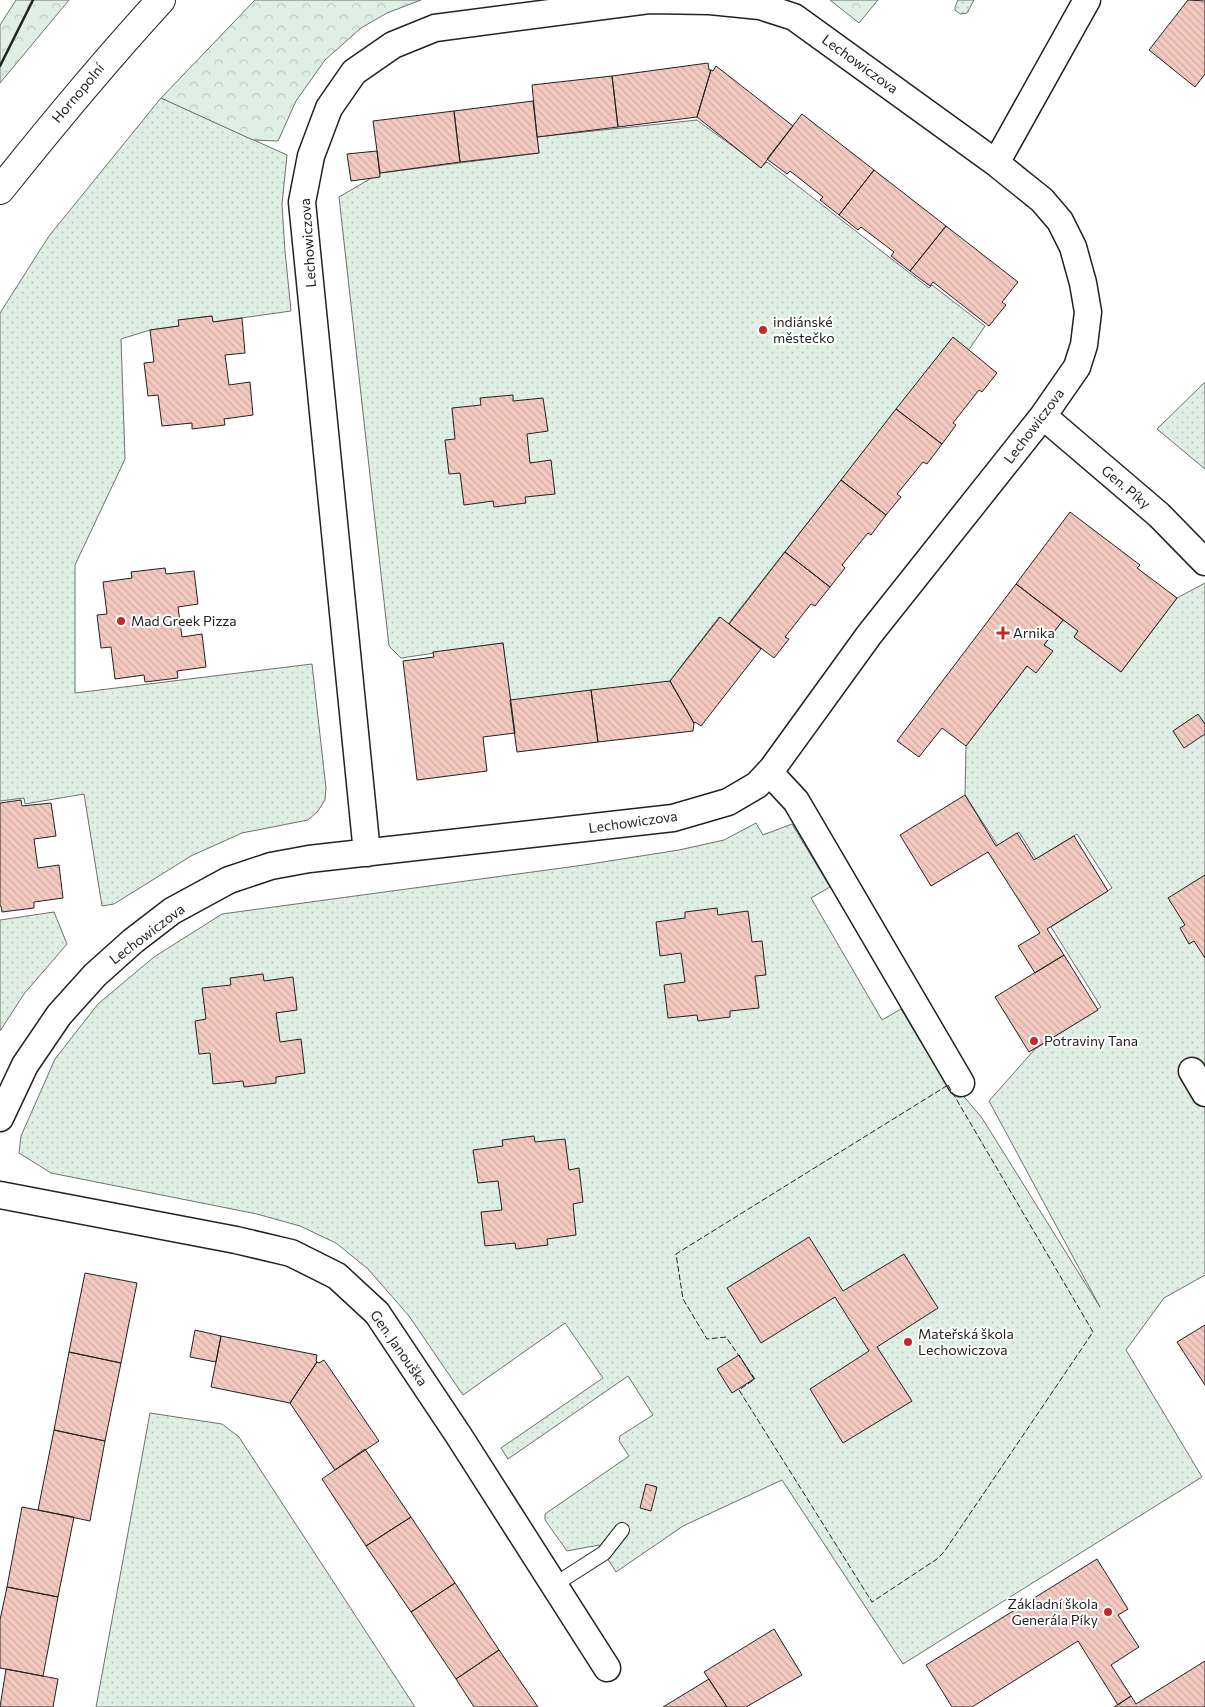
<svg xmlns="http://www.w3.org/2000/svg" width="1205" height="1707" font-family="Commissioner,sans-serif">
	<defs>
		<pattern id="grass-dots" width="8" height="8" patternUnits="userSpaceOnUse" patternTransform="scale(1.25)"><rect width="8" height="8" fill="#e0efe3"/><path d="M2 2h.1M6 6h.1" fill="none" stroke="#c0cdc2" stroke-width="1.8" stroke-linecap="round"/></pattern>
		<pattern id="forest-crowns" width="20" height="18" patternUnits="userSpaceOnUse" patternTransform="scale(1.25)"><rect width="20" height="18" fill="#e0efe3"/><path d="M2 6a3 3 0 1 1 6 0M12 15a3 3 0 1 1 6 0" fill="none" stroke="#c0cdc2"/></pattern>
		<pattern id="building-back-hatch" width="6" height="6" patternUnits="userSpaceOnUse" patternTransform="scale(1.25)"><rect width="6" height="6" fill="#f3c9c0"/><path d="M-1 5l2 2M0 0l6 6M5-1l2 2" fill="none" stroke="#d0aca5"/></pattern>
	</defs>
	<rect width="100%" height="100%" fill="#fff"/>
	<path fill="url(#grass-dots)" stroke="#6f6f6f" d="M958,0H974L967,13L960,14L955,10V7Z
		M161,98L287,155L282,204L285,251L291,311L213,322L212,316L179,320V326L150,330L121,339L125,459L75,565V693L312,664L326,788L325,800L318,811L308,820L242,833L191,856L114,904L102,906L84,794L25,804L24,798L0,801V313L49,236Z
		M697,120L761,167L767,162L929,288L932,285L985,326L968,351L952,339L728,624L719,617L669,682L510,702L503,643L401,658L389,646L339,197L380,173L539,153L537,137Z
		M1204,383H1205V469L1157,429Z
		M1205,583V1275L1164,1298L1126,1350L1202,1477L903,1664L782,1480L683,1526L616,1572L599,1545L567,1551L545,1520V1514L629,1456L619,1441L620,1436L653,1415L628,1376L508,1459L501,1448L603,1378L565,1323L463,1395L409,1316L368,1269L336,1243L300,1226L257,1214L51,1173L19,1153L21,1136L55,1059L98,1004L154,957L222,914L584,865L679,850L724,840L756,823L763,835L792,824L830,887L811,898L882,1020L901,1009L928,1054L982,1118L1100,1307L989,1101L1035,1049L1101,1007L1051,927L1112,888L1077,834L1036,859L1019,832L998,846L965,795L966,746L1027,666L1052,651L1044,645L1063,620L1078,631L1074,637L1121,672L1177,598Z
		M54,912L67,944L24,994L0,1031V920Z
		M150,1413L222,1424L239,1437L415,1707H96Z"/>
	<path fill="url(#forest-crowns)" stroke="#6f6f6f" d="M16,0H69L0,83V25Z
		M255,0H421L387,13L361,28L325,60L296,101L278,141L253,140L161,98Z
		M830,0H878L859,23Z"/>
	<path fill="url(#building-back-hatch)" stroke="#222" d="M1188,0L1205,1V74L1195,87L1149,50Z
		M708,63L709,70H711L697,117L618,127L612,76Z
		M716,66L793,126L761,168L697,117L711,70L713,71Z
		M612,76L618,127L537,137L532,85Z
		M533,101L539,153L460,162L454,111Z
		M454,111L460,162L380,173L373,121Z
		M802,114L874,170L839,215L820,200L823,197L790,171L787,174L767,159Z
		M377,151L380,177L351,181L347,154Z
		M874,170L946,226L910,271L891,256L894,252L861,227L858,230L839,215Z
		M946,226L1018,282L1002,302L1006,305L989,326L933,282L930,286L910,271Z
		M212,316L213,322L242,318L245,353L225,355L229,385L250,382L253,415L224,419L225,425L192,429V423L162,426L158,395L148,396L144,363L154,362L150,330L179,326L178,320Z
		M953,337L997,373L982,392L979,390L953,423L956,425L942,444L896,409Z
		M513,395V401L543,398L548,431L527,434L530,463L551,460L555,494L525,497L526,503L494,507L493,501L464,505L460,473L449,474L445,440L455,439L452,408L481,405L480,398Z
		M896,409L942,444L927,464L923,462L897,494L901,497L886,515L841,480Z
		M841,480L886,515L871,535L868,533L842,565L845,568L830,587L785,552Z
		M1070,512L1140,565L1137,568L1177,598L1121,672L1074,637L1078,631L1016,584Z
		M785,552L830,587L815,606L811,604L785,637L789,639L774,658L729,624Z
		M165,568L166,574L194,571L198,604L178,607L182,637L202,634L206,667L177,671L178,678L145,682L144,675L115,679L111,647L101,648L97,615L107,614L103,582L132,578L131,572Z
		M1016,584L1063,620L1044,645L1053,651L1036,673L1027,666L966,746L942,728L919,757L897,741Z
		M720,617L761,649L701,726L695,722L694,723L670,681Z
		M503,643L515,733L483,737L487,771L417,780L403,661L434,657L433,652Z
		M670,681L694,723L693,731L598,742L591,690Z
		M591,690L598,742L517,752L510,700Z
		M1198,714L1205,724V734L1184,748L1173,731Z
		M965,795L996,846L1017,833L1034,860L1074,836L1108,891L1047,929L1064,955L1035,973L1018,946L1040,933L988,852L931,886L900,835Z
		M21,800L22,806L51,803L56,836L34,839L38,868L59,865L63,898L34,902V908L2,912L1,906H0V803Z
		M1205,875V958L1194,941L1189,944L1180,928L1185,925L1168,898Z
		M717,908L718,915L748,911L752,942L762,941L766,975L755,976L759,1008L730,1011V1017L698,1021L697,1015L668,1018L664,985L685,982L681,953L660,956L656,922L685,918V912Z
		M1064,955L1098,1010L1029,1052L995,997Z
		M263,974L264,981L293,977L297,1010L276,1013L280,1042L301,1039L305,1073L276,1077V1083L244,1087L243,1081L213,1084L210,1053L199,1054L195,1021L206,1019L202,988L231,985L230,978Z
		M534,1136L535,1142L565,1139L569,1170L579,1168L583,1202L573,1204L576,1235L547,1239L548,1245L516,1249L515,1243L485,1246L481,1212L502,1210L498,1181L478,1183L473,1150L503,1146L502,1140Z
		M809,1237L843,1291L904,1254L938,1308L877,1347L912,1401L843,1443L810,1389L869,1351L835,1297L761,1343L727,1288Z
		M85,1273L137,1283L121,1363L69,1352Z
		M1205,1325V1385L1177,1342Z
		M195,1330L221,1336L216,1362L190,1357Z
		M221,1336L317,1355L316,1361L317,1362L290,1403L211,1387Z
		M69,1352L121,1363L105,1441L54,1430Z
		M739,1355L754,1379L732,1393L717,1369Z
		M324,1360L379,1441L335,1470L290,1403L317,1362L319,1363Z
		M54,1430L105,1441L90,1521L38,1510Z
		M365,1449L411,1517L366,1546L322,1479Z
		M646,1484L657,1487L651,1511L640,1508Z
		M22,1507L74,1517L58,1597L7,1587Z
		M411,1517L455,1583L411,1612L366,1546Z
		M1097,1559L1128,1609L1118,1615L1139,1647L1111,1665L1131,1696L1118,1705L1078,1641L972,1707H952L926,1665Z
		M455,1583L499,1650L456,1679L411,1612Z
		M7,1587L58,1597L43,1676L0,1668V1620Z
		M774,1629L802,1675L746,1707H727L704,1672Z
		M499,1650L538,1707H474L456,1679Z
		M1205,1661V1707H1114L1131,1696L1136,1704Z
		M6,1669L58,1679L53,1707H0Z
		M709,1679L727,1707H663Z"/>
	<g fill="none" stroke-linecap="round" stroke-linejoin="round">
		<defs>
			<path id="service" d="M554,1585L604,1553L622,1530"/>
			<path id="minor" d="M996,163L1087,0
				M1043,416L1159,515L1205,562
				M769,772L796,801L961,1083
				M1192,1071L1205,1093
				M0,1118L25,1065L59,1015L95,975L133,941L172,911L229,880L271,866L309,859L673,818L728,802L757,785L772,769L869,635L1043,416L1077,367L1084,345L1088,312L1083,283L1073,247L1060,221L1042,200L996,163L794,17L760,6L710,1L649,0L435,28L393,45L354,72L329,108L311,156L302,202L367,853
				M0,1195L236,1240L291,1253L337,1276L377,1313L459,1436L607,1668"/>
			<path id="tertiary" d="M0,190C52,125 105,61 161,0"/>
		</defs>
		<use href="#service" stroke="#222" stroke-width="16"/>
		<use href="#minor" stroke="#222" stroke-width="29"/>
		<use href="#tertiary" stroke="#222" stroke-width="30"/>
		<use href="#service" stroke="#fff" stroke-width="14"/>
		<use href="#minor" stroke="#fff" stroke-width="26"/>
		<use href="#tertiary" stroke="#fff" stroke-width="28"/>
		<path stroke="#222" stroke-width="1" stroke-dasharray="6 2.5" stroke-linecap="butt" d="M948,1085L1093,1332L944,1552L937,1559L872,1602L739,1390L755,1379L726,1337L707,1339L683,1299L676,1254Z"/>
		<path stroke="#222" stroke-width="2.5" d="M0,66L33,0"/>
	</g>
	<g fill="#c62828" stroke="#fff" stroke-width="2">
		<circle cx="763" cy="330" r="5"/>
		<circle cx="121" cy="621" r="5"/>
		<path d="M1000.5 625.5h5v5h5v5h-5v5h-5v-5h-5v-5h5z"/>
		<circle cx="1034" cy="1041" r="5"/>
		<circle cx="908" cy="1342" r="5"/>
		<circle cx="1108" cy="1612" r="5"/>
	</g>
	<g text-anchor="middle" stroke-width="4" stroke-linejoin="round" paint-order="stroke">
		<g font-size="14" fill="#222" stroke="#fff">
			<text transform="translate(860 64) rotate(36)" y="5">Lechowiczova</text>
			<text transform="translate(78 93) rotate(-50)" y="5">Hornopolní</text>
			<text transform="translate(308 243) rotate(-94)" y="5">Lechowiczova</text>
			<text transform="translate(1034 426) rotate(-53)" y="5">Lechowiczova</text>
			<text transform="translate(1126 487) rotate(40)" y="5">Gen. Píky</text>
			<text transform="translate(633 822) rotate(-8)" y="5">Lechowiczova</text>
			<text transform="translate(147 934) rotate(-37)" y="5">Lechowiczova</text>
			<text transform="translate(399 1348) rotate(55)" y="5">Gen. Janouška</text>
		</g>
		<g font-size="14" fill="#222" stroke="#fff" text-anchor="start">
			<text x="773" y="327">indiánské<tspan x="773" dy="16">městečko</tspan></text>
			<text x="131" y="626">Mad Greek Pizza</text>
			<text x="1013" y="638">Arnika</text>
			<text x="1044" y="1046">Potraviny Tana</text>
			<text x="918" y="1339">Mateřská škola<tspan x="918" dy="16">Lechowiczova</tspan></text>
			<text x="1098" y="1609" text-anchor="end">Základní škola<tspan x="1098" dy="16">Generála Píky</tspan></text>
		</g>
	</g>
</svg>
